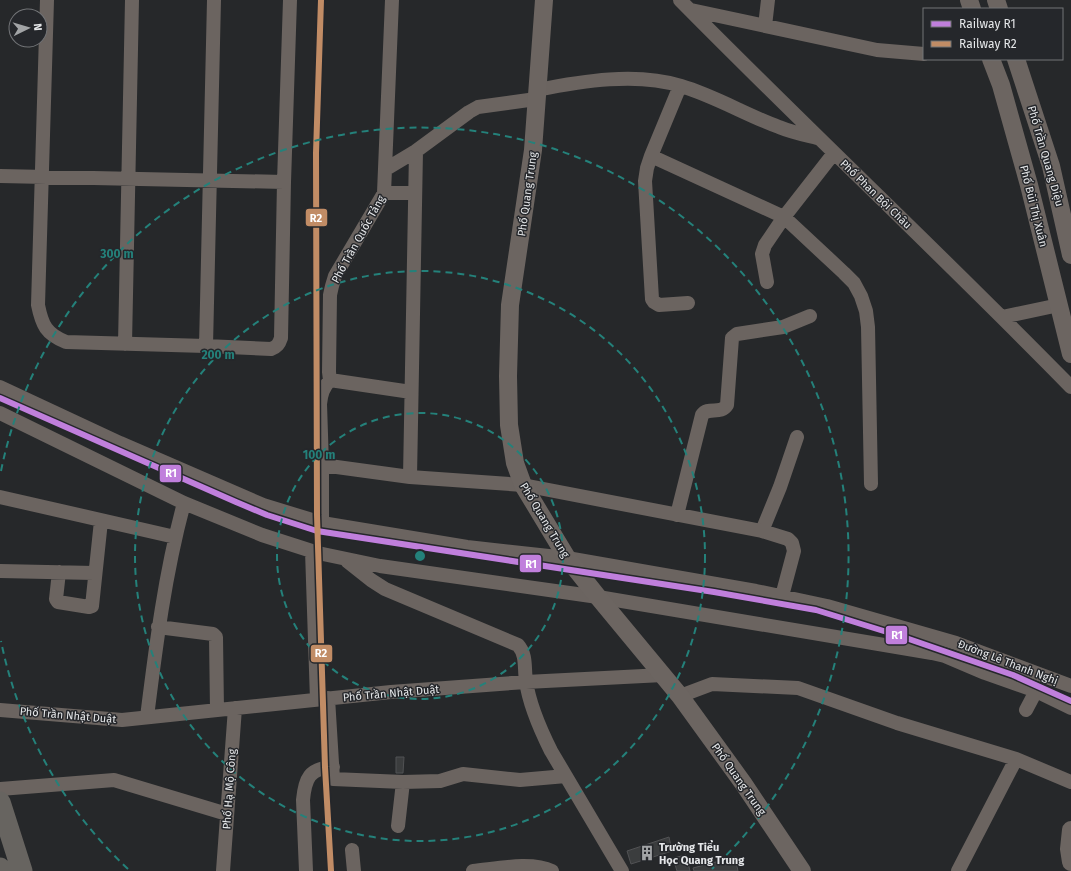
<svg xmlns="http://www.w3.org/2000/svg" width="1071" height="871" font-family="'Fira Sans',sans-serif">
	<rect width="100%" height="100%" fill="#26282a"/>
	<path fill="#3b3d3e" stroke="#515254" d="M396,757H404L403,773H396Z
		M669,837L672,851L631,864L627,851Z
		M686,855L690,871H677L673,858Z
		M735,857L738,871H694L693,868Z"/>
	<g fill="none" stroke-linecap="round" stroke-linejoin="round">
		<path stroke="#6b6460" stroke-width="14" d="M47,0L38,305C42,325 46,334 66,342L206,346L271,349C277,347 279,344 281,338L284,182L290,0
			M680,0C809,131 943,256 1071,387
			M691,10L877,50L924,54
			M765,26L768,0
			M680,86L651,156L647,168L645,181L652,299L654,302L659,305L688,303
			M537,90C582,81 637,72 681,86C715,96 746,115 779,127C791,132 805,135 817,138
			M651,156L784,217L844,273L854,283L861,296L866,311L868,327L871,484
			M386,169L416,151L469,112L478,107L536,99
			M0,176L284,182
			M384,193H415
			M767,282L762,254L765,245L784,217L834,153
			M1002,317L1059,305
			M125,344L132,0
			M206,346L214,0
			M330,380L411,392
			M0,387L120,443L263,505L322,523L467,547L567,558L756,591L827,606L956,643L1071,686
			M0,413L184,503L262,535L318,553L380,566L598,597L932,653L945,656L985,673L1036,691L1071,708
			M322,465L410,477L523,485L762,531L788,539L792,543L794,551L782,596
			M410,477L416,151
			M0,497L175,537
			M677,515L702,415C708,406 721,415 727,405L732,338L737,334L783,327L810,316
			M322,523V465L320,404C321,394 323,388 330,380L329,372L330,295L332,286L335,276L384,193L392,0
			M762,531L780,487L797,437
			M312,551L317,700
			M347,561L371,580L385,589L518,645C527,655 524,669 526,681C529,703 541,731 551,751L622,871
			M0,571L94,573
			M59,572L56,599L58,602L89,607L92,606L101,521
			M158,627L213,634L216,637L217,710
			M680,696L712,684L798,688L897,723L1016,759L1071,782
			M328,698L333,779L403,782L440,781L463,774L520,780L566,776
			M0,710L122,720L391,692L526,682L663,675
			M1026,710L1036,691
			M147,717C156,645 165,573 184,503
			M0,789L114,780L227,814
			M398,826L403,782
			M352,850L354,871
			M223,871L235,708
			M306,871L303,800C305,779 309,768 333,767
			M473,871C495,869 531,861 552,871
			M958,871L1016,759"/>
		<path stroke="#6c6561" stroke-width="18" d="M544,0L533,150L510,305L508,376L509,425L515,463L523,485L567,558L598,597L680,696L743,783L802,871
			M969,0L972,9
			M996,0L999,9
			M991,59L1001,85L1029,185L1071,354
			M1016,59L1051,166L1071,255
			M1071,830L1069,849L1071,862"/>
		<path stroke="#676460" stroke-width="21" d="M0,802L22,871
			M0,868L1,871"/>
		<defs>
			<path id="rail" d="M0,398L236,502L267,515L317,531L714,592L816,610L903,637L1013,675L1071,701"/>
		</defs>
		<use href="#rail" stroke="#615e5d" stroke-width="4.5"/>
		<use href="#rail" stroke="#25272b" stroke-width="3" stroke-dasharray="9" stroke-linecap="butt"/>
		<defs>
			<path id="rail-1" d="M0,398L236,502L267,515L317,531L714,592L816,610L903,637L1013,675L1071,701"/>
			<path id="rail-2" d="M321,0L316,153L317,515L325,767L331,871"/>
		</defs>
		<use href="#rail-1" stroke="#25272b" stroke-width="9"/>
		<use href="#rail-2" stroke="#25272b" stroke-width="9"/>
		<use href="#rail-1" stroke="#c07fdc" stroke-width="6"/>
		<use href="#rail-2" stroke="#c18c65" stroke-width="6"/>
	</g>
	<g fill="none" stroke="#24817a" stroke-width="2" stroke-dasharray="7 5">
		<circle cx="420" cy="556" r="143"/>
		<circle cx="420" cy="556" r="285"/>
		<path d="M128 869A428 428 0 0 1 1 641M1 471A428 428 0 1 1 712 869"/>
	</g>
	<defs>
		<symbol id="building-bare" viewBox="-9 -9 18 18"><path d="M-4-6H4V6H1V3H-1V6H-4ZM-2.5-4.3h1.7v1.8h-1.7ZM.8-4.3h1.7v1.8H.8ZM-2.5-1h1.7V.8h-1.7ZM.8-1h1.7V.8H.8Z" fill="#a2a4a6" stroke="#25272b" stroke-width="2.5" paint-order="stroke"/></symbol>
	</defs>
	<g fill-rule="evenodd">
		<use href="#building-bare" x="636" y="842" width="22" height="22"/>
	</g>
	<g text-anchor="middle" stroke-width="3" stroke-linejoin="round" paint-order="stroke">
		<g font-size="11" fill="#e5e7e9" stroke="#25272b">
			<text transform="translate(1046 156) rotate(74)" y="4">Phố Trần Quang Diệu</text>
			<text transform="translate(527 194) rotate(-82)" y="4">Phố Quang Trung</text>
			<text transform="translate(876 194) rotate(44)" y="4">Phố Phan Bội Châu</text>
			<text transform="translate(1034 206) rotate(76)" y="4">Phố Bùi Thị Xuân</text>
			<text transform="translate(358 239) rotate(-61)" y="4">Phố Trần Quốc Tảng</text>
			<text transform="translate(545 520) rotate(59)" y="4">Phố Quang Trung</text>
			<text transform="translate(1008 662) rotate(21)" y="4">Đường Lê Thanh Nghị</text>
			<text transform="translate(391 693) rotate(-5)" y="4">Phố Trần Nhật Duật</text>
			<text transform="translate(68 715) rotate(5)" y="4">Phố Trần Nhật Duật</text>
			<text transform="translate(739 779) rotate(55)" y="4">Phố Quang Trung</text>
			<text transform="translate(229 789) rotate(-86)" y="4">Phố Hạ Mộ Công</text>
		</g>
		<g font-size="11" font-weight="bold" fill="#e5e7e9" stroke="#25272b" text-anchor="start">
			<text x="659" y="851">Trường Tiểu<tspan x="659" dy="13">Học Quang Trung</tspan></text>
		</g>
	</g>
	<circle cx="420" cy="556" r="6" fill="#24817a" stroke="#25272b" stroke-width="2"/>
	<g font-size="12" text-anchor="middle" font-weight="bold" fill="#24817a" stroke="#25272b" stroke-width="3" stroke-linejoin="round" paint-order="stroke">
		<text x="117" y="258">300 m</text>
		<text x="218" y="359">200 m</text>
		<text x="319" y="459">100 m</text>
	</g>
	<g stroke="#25272b" stroke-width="1.5">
		<rect x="305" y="208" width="23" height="19" rx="4" fill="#c18c65"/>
		<rect x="159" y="464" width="23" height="19" rx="4" fill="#c07fdc"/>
		<rect x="519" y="554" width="23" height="19" rx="4" fill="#c07fdc"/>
		<rect x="885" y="625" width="23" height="20" rx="4" fill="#c07fdc"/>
		<rect x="310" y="644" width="23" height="19" rx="4" fill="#c18c65"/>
	</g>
	<g font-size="11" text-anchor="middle" font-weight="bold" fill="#fff">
		<text x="316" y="222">R2</text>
		<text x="171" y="477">R1</text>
		<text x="531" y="568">R1</text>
		<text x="897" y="639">R1</text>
		<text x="321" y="657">R2</text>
	</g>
	<rect x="923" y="8" width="140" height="52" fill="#25272b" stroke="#727477"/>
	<rect x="931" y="21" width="20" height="6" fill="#c07fdc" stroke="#727477"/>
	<text x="959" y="28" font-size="12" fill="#e5e7e9">Railway R1</text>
	<rect x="931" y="41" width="20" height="6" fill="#c18c65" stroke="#727477"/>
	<text x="959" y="48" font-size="12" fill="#e5e7e9">Railway R2</text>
	<g transform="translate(28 28) rotate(85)"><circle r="19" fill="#25272b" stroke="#727477"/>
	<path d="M0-3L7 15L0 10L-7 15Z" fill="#a2a4a6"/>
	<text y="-6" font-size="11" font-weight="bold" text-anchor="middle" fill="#e5e7e9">N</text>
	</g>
</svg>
